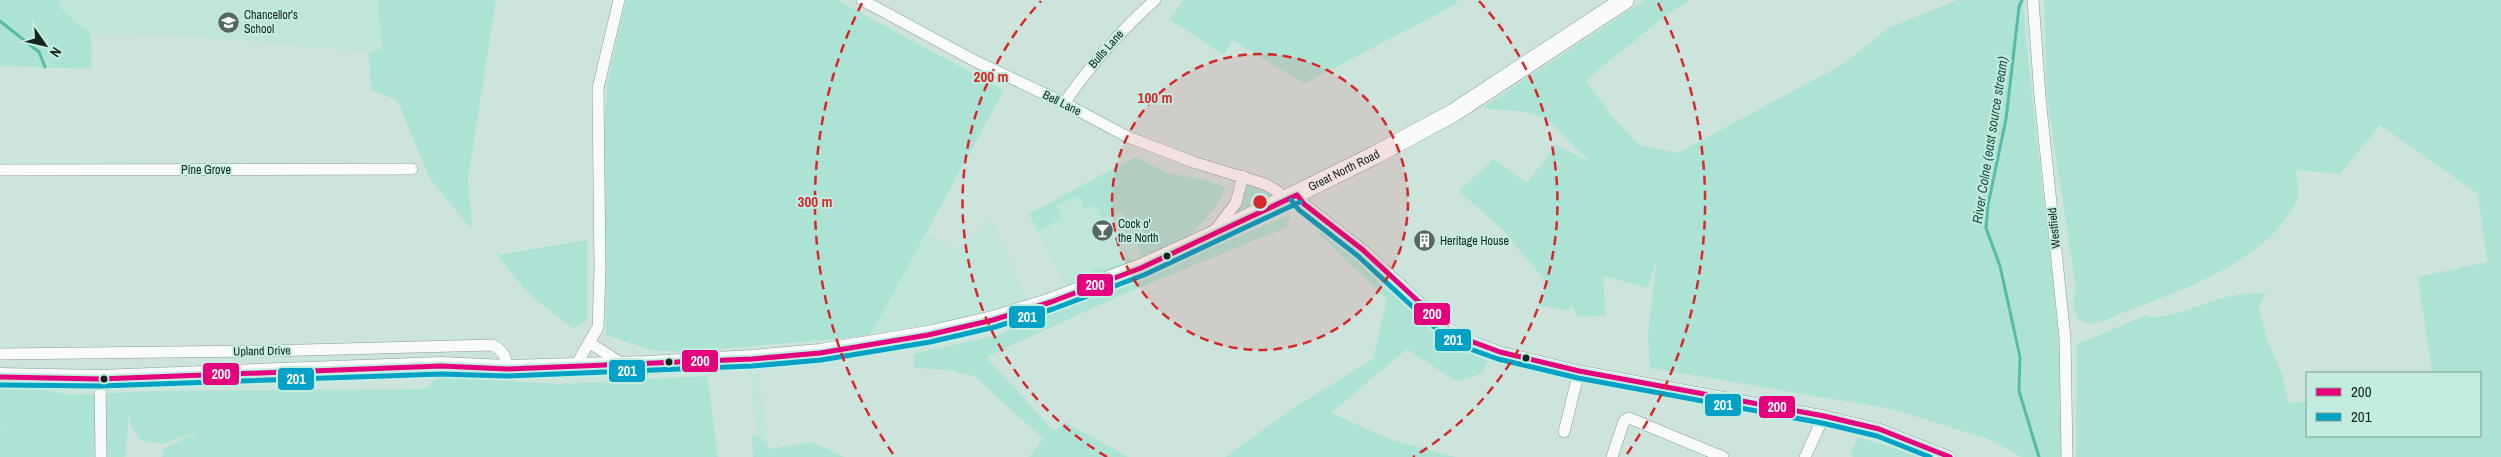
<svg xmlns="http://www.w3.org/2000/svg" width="2501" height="457" font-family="'Archivo Narrow',sans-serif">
	<rect width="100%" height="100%" fill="#cde4dd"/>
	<path fill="#c0e6db" d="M59,0H378L382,50L369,52L176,35L91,34L61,9Z
		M1135,157L1167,173L1206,180L1226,188L1215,208L1189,236L1133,263L1066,287L1029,214Z
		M991,219L1028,300L935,324L870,336L927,233L955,251Z
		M750,373L759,375L769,449L812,442L844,457H753L752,435H757Z"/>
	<path fill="#ade3d5" d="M0,0H59L61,9L91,34L92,69L0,66Z
		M378,0H496L468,178L472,230L430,179L397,100L371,90L369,52L382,50Z
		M626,0H837L1004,90L870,336L685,352L650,350L606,335L604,134L607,85Z
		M1184,0H1456L1458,3L1304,84L1233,40L1223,55L1169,19Z
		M1645,0H1691L1669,13L1586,80L1610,114L1639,145L1678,153L1845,63L1888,28L1957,0H2023C2030,93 2043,186 2053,279C2059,338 2064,398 2061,457H2021L1991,440L1892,409L1650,368L1648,335L1657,256L1648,288L1603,276L1606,316L1578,317L1571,304L1568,311L1538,305L1547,283L1501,228L1459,191L1493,159L1527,183L1556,145L1590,162L1547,119L1526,112L1482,108Z
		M2044,0H2501V457H2076L2077,344L2147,315L2148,317C2175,318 2197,305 2223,298C2237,294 2251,293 2266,293L2258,306L2267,340L2282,374L2288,403L2307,402V436H2480V373H2432L2418,277L2487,262L2478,194L2380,125L2340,174L2296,170C2296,178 2299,186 2298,193C2298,202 2292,210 2287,217C2247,273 2164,295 2103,321L2089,324L2079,320C2073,310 2072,299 2076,288L2047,97Z
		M1135,157L1167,173L1206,180L1226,188L1215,208L1189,236L1142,257L1124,211L1102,218L1096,204L1085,209L1079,196L1056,205L1062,219L1038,231L1029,214Z
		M1252,185L1273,196L1232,217L1247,186Z
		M1291,215L1285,228L1126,293L986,357L1054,431L1065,422L1128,457H1029L1043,439L974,376L948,370L914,368V354L994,336Z
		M1320,227L1394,292L1454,340L1491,352L1483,373L1457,382L1407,349L1331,413L1392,440L1456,457H1225L1298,405L1373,359L1387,299L1316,231Z
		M587,240V320L573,329L528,293L497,255Z
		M1128,256L1133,263L1091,279V270L1098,267L1102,270L1125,262L1122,258Z
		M707,376L718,457H162L163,449L200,430L163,444L142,441L132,428L129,415L125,457H0V430L17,432L0,429V387L43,389L68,395L156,391L426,389L438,377L561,384Z
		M752,435H757L769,449L812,442L844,457H753Z
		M1858,437L1921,457H1854L1850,455Z"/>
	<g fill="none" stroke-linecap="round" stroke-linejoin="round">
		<path stroke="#56bca8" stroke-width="3" d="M2022,0L2019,7L2006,119L1988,205L1986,228L2000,266L2020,357L2019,391L2039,457
			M0,21L39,52L45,67"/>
		<defs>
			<path id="minor" d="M862,0L975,61L1064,103L1128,137L1193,162L1265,184L1277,191L1286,200
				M2033,0L2040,97L2065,338L2067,457
				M1064,103C1091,65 1120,31 1155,0
				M0,170L412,169
				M1297,195L1304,204L1363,250L1448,329L1473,342L1500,352L1579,371L1824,416L1879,429L1950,457
				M1213,233L1236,203L1243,176
				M590,343L624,365
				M0,354L266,351L492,345C504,351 506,356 507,369
				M575,367L598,327L600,270L598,88L619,0
				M100,379L101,457
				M1564,432L1579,371
				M1612,457L1624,421L1629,418L1723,457
				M1805,457L1824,416"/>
			<g id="primary">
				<path id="s1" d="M0,377L100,379L441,366L507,369L646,365L752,359L820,353L928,335L993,320L1051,302L1141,268L1209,237L1375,155L1453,113L1625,0"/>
			</g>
		</defs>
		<use href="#minor" stroke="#8a9c97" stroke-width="12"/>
		<use href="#primary" stroke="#8a9c97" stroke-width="19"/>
		<use href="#minor" stroke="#f8fbfa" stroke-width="11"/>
		<use href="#primary" stroke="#f8fbfa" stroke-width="18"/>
		<defs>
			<path id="bus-1" d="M1297,195L1304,204L1363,250L1448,329L1473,342L1500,352L1579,371L1824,416L1879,429L1950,457
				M0,377L100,379L441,366L507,369L752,359L820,353L928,335L993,320L1051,302L1141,268L1297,195"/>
			<path id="bus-2" d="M1291,200L1299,210L1358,256L1443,335L1470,349L1498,359L1578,378L1822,423L1877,436L1930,457
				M0,385L100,386L441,374L507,376L752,366L821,360L930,342L995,327L1053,309L1144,275L1300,202"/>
		</defs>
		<use href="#bus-1" stroke="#c4ede1" stroke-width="9"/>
		<use href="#bus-2" stroke="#c4ede1" stroke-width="9"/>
		<use href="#bus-1" stroke="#e5007d" stroke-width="5"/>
		<use href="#bus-2" stroke="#01a2c5" stroke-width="5"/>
	</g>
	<circle cx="1260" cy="202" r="148" fill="#d62828" fill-opacity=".12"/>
	<g fill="none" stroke="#d62828" stroke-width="2.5" stroke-dasharray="9 6">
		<circle cx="1260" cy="202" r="148"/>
		<path d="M1107 457A297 297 0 0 1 1041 1M1479 1A297 297 0 0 1 1413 457"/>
		<path d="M893 454A445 445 0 0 1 862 3M1658 3A445 445 0 0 1 1627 454"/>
	</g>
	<defs>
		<symbol id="school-disc" viewBox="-11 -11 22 22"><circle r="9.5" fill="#556863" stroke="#c4ede1"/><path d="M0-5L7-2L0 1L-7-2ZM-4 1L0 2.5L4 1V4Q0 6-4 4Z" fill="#fff"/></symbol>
		<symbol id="bar-disc" viewBox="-11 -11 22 22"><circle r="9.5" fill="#556863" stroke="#c4ede1"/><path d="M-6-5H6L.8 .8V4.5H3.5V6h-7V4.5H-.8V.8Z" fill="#fff"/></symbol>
		<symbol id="building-disc" viewBox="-11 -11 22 22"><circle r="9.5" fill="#556863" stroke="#c4ede1"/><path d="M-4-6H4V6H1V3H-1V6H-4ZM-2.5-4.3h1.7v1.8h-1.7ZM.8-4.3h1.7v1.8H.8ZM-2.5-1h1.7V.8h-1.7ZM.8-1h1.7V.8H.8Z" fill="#fff"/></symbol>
	</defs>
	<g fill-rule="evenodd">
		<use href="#school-disc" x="216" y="10" width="25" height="25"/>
		<use href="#bar-disc" x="1090" y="218" width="25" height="25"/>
		<use href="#building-disc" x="1412" y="228" width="25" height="25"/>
	</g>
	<g fill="#152521" stroke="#c4ede1" stroke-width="2">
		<circle cx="1167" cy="256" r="4.5"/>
		<circle cx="1526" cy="358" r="4.5"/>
		<circle cx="669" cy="362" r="4.5"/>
		<circle cx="104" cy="379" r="4.5"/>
	</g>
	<g text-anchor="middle" stroke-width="4" stroke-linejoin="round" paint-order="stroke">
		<g font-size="12" fill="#152521" stroke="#c4ede1" text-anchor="start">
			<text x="244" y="19">Chancellor's<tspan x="244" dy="14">School</tspan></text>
			<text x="1118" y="228">Cock o'<tspan x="1118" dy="14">the North</tspan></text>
			<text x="1440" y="245">Heritage House</text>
		</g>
		<g font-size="12" fill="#152521" stroke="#c4ede1">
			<text transform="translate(1106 49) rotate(-49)" y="4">Bulls Lane</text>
			<text transform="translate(1062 103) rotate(26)" y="4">Bell Lane</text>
			<text x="206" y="174">Pine Grove</text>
			<text dy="4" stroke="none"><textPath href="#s1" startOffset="1379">Great North Road</textPath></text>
			<text transform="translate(2054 228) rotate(-96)" y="4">Westfield</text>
			<text transform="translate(262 351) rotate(-1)" y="4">Upland Drive</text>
		</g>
		<g font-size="14" font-style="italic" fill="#205448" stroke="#c4ede1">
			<text transform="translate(1990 140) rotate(-81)" y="5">River Colne (east source stream)</text>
		</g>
	</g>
	<circle cx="1260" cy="202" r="8" fill="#d62828" stroke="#c4ede1" stroke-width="2.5"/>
	<g font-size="15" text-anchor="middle" font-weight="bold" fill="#d62828" stroke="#c4ede1" stroke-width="4" stroke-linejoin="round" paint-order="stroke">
		<text x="991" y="82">200 m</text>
		<text x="1155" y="103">100 m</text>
		<text x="815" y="207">300 m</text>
	</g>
	<g stroke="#c4ede1" stroke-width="2">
		<rect x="1076" y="273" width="38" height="24" rx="5" fill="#e5007d"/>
		<rect x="1413" y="302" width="38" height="24" rx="5" fill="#e5007d"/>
		<rect x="1008" y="305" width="38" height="24" rx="5" fill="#01a2c5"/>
		<rect x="1434" y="328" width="38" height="24" rx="5" fill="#01a2c5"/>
		<rect x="681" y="349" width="38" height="24" rx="5" fill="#e5007d"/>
		<rect x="608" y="359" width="38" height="24" rx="5" fill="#01a2c5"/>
		<rect x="202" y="362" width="38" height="24" rx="5" fill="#e5007d"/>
		<rect x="277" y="367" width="38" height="24" rx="5" fill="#01a2c5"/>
		<rect x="1704" y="393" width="38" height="24" rx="5" fill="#01a2c5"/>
		<rect x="1758" y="395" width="38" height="24" rx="5" fill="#e5007d"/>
	</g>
	<g font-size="14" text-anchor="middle" font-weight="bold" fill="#fff">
		<text x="1095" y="290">200</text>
		<text x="1432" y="319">200</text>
		<text x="1027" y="322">201</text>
		<text x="1453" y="345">201</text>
		<text x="700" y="366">200</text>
		<text x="627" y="376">201</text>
		<text x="221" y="379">200</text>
		<text x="296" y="384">201</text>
		<text x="1723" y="410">201</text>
		<text x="1777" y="412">200</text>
	</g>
	<rect x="2306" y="372" width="175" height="65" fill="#c4ede1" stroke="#7e9d94"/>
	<rect x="2316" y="388" width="25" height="8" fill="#e5007d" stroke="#7e9d94"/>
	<text x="2351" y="397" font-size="15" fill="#152521">200</text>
	<rect x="2316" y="413" width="25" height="8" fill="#01a2c5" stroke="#7e9d94"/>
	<text x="2351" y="422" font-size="15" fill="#152521">201</text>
	<g transform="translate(45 45) rotate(124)" stroke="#c4ede1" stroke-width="4" paint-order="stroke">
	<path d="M0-4L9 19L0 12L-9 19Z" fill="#152521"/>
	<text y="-8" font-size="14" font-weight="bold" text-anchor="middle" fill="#152521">N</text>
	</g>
</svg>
